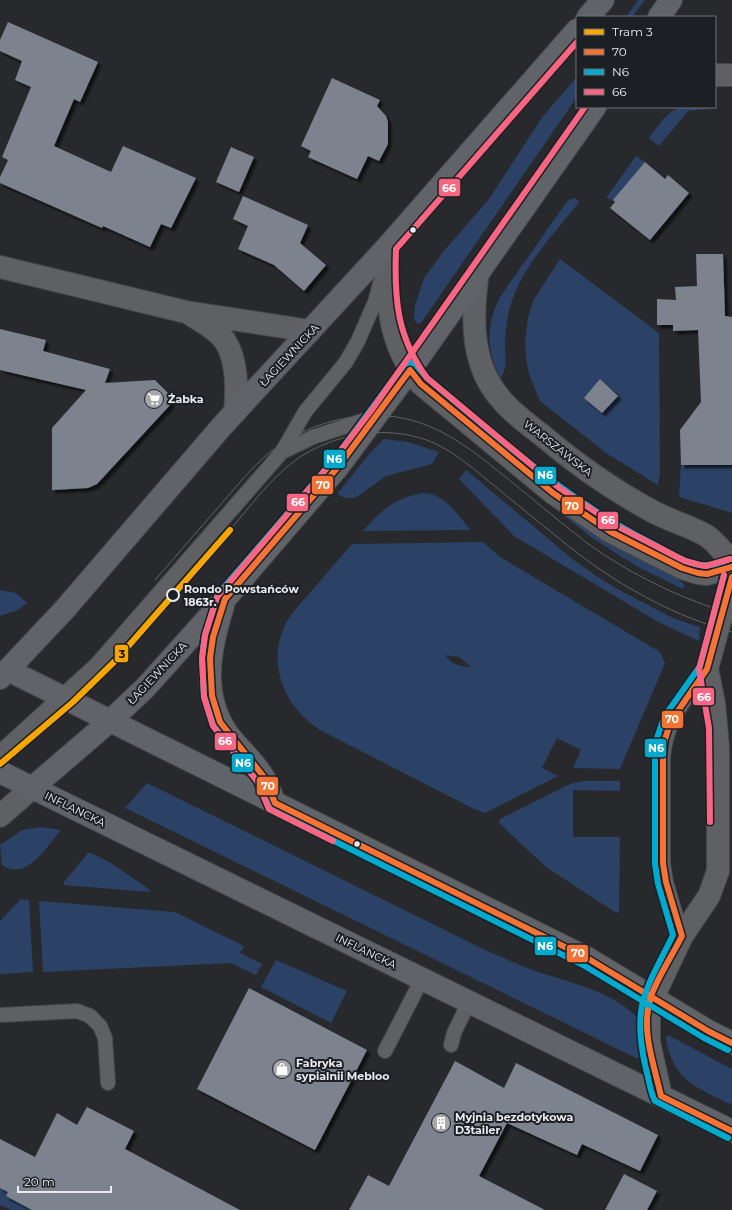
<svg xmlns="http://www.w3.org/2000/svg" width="732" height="1210" font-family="Montserrat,sans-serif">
	<defs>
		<filter id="shadow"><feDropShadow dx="3.5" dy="3.5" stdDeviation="1" flood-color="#0009"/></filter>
	</defs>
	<rect width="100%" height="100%" fill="#27292c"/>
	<path fill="#2b4266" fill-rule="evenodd" d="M638,0H645L632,17H626Z
		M577,77V97L421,323L417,324L414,319L415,305L424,278L443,252L489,199L543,116Z
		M715,102V108L688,111L659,146L649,138C675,103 672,107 715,107Z
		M636,156L645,162L613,200L606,198Z
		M575,198L579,202C557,230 525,264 513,298C508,311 506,327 505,341C504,354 509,367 500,379C487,348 485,328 500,297L568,200Z
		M560,259L659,333L660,473L658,485L606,453L540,401L529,374L526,358L525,342L528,318L533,301ZM600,380L618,395L602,413L584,398Z
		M384,439L408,442L439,452L432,464L386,476L355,498H345L337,494L371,452Z
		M485,449L671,573L685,585L683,589L638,567L592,538L483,451Z
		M681,465H732V513L679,497Z
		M466,470L575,561L601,579L623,592L675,619L700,627L699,641L660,623L514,536L459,479Z
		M422,493C444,492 457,515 471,530L363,531C383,509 393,499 422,493Z
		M483,542L500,557L660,652L665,663L620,769L573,768L581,750L557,738L542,768L558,776L485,813L476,810L320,730C284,707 265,662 287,621C293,611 302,602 310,593C324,576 338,560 352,544ZM445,655L459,657L471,667C460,667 451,664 445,655Z
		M0,590L16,593L27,603L18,610L0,616Z
		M583,781H620V791L573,790V837H620L619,913L615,912L546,867L499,823L500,819L570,784Z
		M147,783L481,948C499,956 517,964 535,971C568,982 611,991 636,1016L639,1058H636L125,808Z
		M41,827L61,830C46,847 27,882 2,865L0,845L22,830Z
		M88,853H91L111,863L150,890L149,892L64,885V882Z
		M21,899L29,900L33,972L0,974V921Z
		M39,901L175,912L244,946L240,953L262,964L256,975L231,963L43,972Z
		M276,960L347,991L331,1023L261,987Z
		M668,1035L732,1069V1105C698,1088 673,1081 666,1039Z
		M0,1188L8,1192L6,1196L32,1210H11L0,1205Z"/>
	<path fill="#7b838e" filter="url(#shadow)" d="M8,22L98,62L80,102L74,99L54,146L111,172L123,146L196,178L171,228L161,224L150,247L103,226L102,228L0,183V177L8,160L2,157L31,87L15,80L22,61L0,51V40Z
		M332,78L380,100L377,106L386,116L388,122V144L379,161L368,156L357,179L308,157L311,151L301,146Z
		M231,147L254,157L239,192L216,182Z
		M645,162L665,179L668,175L689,193L650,240L610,208L615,202L613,200Z
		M243,196L308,225L300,243L326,265L304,291L274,265L238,249L248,226L233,219Z
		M696,254H723L725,316L732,317V465H681L680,430L701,402L698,330L673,331V325H657V299L676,300L675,287L697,286Z
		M0,329L46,340L43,351L110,369L105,383L155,380L170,395L171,404L97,484L88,488L52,490V428L86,390L0,370Z
		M600,379L618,396L602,413L584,398Z
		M249,988L367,1050L315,1150L197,1089Z
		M455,1061L504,1088L516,1063L658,1135L640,1171L582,1144L577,1155L507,1123L479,1176L545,1210H349L368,1175L389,1186Z
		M87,1107L134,1131L125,1149L240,1210H32L6,1196L8,1192L0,1188V1139L35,1157L57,1113L77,1125Z
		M624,1174L657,1191L647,1210H605Z"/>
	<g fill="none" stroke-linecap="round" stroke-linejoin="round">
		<defs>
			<path id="lane" d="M282,452L313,437L374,417
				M0,752L96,665L282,452L305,412L346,362L358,341L375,302L382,276
				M682,936L666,882L663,863V757C667,718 685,700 707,669
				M0,1015L77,1011L90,1016L100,1026L105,1038L108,1083
				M451,1045L454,1033L469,1002
				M385,1051L422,979"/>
			<path id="street" d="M715,75H732
				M0,267L186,312L310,331
				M190,314C202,322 217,329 225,341C238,361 237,390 235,412"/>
			<path id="secondary" d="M388,246C386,297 387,343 421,384L553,493L611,532L682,568L698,573L707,574L732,567
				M478,271C474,302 471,334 481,364C491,397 517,416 543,436C577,465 613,490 652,511C670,521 690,526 707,536C717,543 724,553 732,563
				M0,816L32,788
				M661,1096L649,1042V1006L682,936L709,896L718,871V746L714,703L707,669L732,577"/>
			<path id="primary" d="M588,17L603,0
				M659,17L671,0
				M223,606C210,648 200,693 227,733C238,748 254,761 264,778C268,786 271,795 275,803
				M8,670L587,958L708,1031L732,1043
				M0,678L65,609L223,425L388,246L577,30
				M0,772L732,1131
				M32,788L110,721L145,688L225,599L338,467L410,370L595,107"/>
		</defs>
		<use href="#lane" stroke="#444648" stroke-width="16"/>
		<use href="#street" stroke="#444648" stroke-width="24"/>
		<use href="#secondary" stroke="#444648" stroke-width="24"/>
		<use href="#primary" stroke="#444648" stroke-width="24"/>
		<use href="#lane" stroke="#5f6063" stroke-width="14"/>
		<use href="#street" stroke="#5f6063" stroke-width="22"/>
		<use href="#secondary" stroke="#5f6063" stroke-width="22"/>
		<use href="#primary" stroke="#606468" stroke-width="22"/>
		<path stroke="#616263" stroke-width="1" d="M230,530C255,501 279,466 314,449C350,431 396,426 434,443C458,454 477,472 497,488C525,511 552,533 580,555C625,589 677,617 732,632
			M155,580C178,554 200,528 222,503C237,486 251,468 268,454C291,435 318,423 347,418C416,406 458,438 508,479C534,500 560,522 587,543C630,574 681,599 732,614"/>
		<defs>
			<path id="bus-1" d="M732,567L707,574L698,573L682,568L611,532L553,493L421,384L410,370L338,467L225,599L213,637L210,658L212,696L220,722L264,777L275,803L587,958L708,1031L732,1043
				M732,577L707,669L671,721L665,739L663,757V863L666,882L682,936C672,956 659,975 651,996C640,1029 654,1064 661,1096L732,1131"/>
			<path id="bus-2" d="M724,575L700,666L664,717L657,738L655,757V864L658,884L673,935C646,990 631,1005 646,1069C649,1079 650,1092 655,1101L728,1138
				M728,1050L704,1038L583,965L270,809L257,781L213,725L204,696L202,658L205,635L218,594L332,462L404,365L409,362L415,364L427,378C499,438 566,500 651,543C666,551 683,562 700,565C710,567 721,562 730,559"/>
			<path id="bus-3" d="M577,42L396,249C394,299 397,337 427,378L558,487L615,525L685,561L700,565L706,566L730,559
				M710,822L709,728L699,669L724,575
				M333,841L269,809L257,781L213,726L204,697L202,658L205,635L217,597L332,462L371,411L585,107"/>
		</defs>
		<use href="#bus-1" stroke="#1c1f23" stroke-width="9"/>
		<use href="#bus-2" stroke="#1c1f23" stroke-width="9"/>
		<use href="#bus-3" stroke="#1c1f23" stroke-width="9"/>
		<use href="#bus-1" stroke="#f57335" stroke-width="6"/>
		<use href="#bus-2" stroke="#00a9ce" stroke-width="6"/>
		<use href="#bus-3" stroke="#fa6682" stroke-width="6"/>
		<defs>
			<path id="tram-1" d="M0,764L73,702L117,659L230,530"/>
		</defs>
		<use href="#tram-1" stroke="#1c1f23" stroke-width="9"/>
		<use href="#tram-1" stroke="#f7a600" stroke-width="6"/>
	</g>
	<defs>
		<symbol id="supermarket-disc" viewBox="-11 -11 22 22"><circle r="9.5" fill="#a6a8ab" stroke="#1c1f23"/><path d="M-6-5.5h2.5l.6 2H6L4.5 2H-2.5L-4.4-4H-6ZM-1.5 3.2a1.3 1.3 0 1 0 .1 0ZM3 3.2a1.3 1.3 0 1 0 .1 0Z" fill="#fff"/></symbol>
		<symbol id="shop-disc" viewBox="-11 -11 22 22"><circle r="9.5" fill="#a6a8ab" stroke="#1c1f23"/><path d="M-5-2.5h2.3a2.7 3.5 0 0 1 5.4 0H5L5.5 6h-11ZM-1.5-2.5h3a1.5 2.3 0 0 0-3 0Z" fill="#fff"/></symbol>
		<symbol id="building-disc" viewBox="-11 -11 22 22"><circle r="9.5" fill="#a6a8ab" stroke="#1c1f23"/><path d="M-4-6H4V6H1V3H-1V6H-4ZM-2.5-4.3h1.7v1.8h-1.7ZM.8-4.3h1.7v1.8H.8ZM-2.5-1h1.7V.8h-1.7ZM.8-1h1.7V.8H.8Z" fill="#fff"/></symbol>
	</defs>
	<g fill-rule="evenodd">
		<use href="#supermarket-disc" x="143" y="388" width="22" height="22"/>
		<use href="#shop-disc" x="271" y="1058" width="22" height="22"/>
		<use href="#building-disc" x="430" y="1112" width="22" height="22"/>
	</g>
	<g fill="#eaecf0" stroke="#1c1f23" stroke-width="1.5">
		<circle cx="413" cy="230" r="3.5"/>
		<circle cx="357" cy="844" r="3.5"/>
	</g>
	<circle fill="#1c1f23" stroke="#eaecf0" stroke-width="2" cx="173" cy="595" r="6"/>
	<g text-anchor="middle" stroke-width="4" stroke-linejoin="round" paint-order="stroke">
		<g font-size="11" fill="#eaecf0" stroke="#1c1f23">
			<text transform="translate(289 355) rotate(-47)" y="4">ŁAGIEWNICKA</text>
			<text transform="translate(558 448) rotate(38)" y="4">WARSZAWSKA</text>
			<text transform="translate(157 673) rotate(-47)" y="4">ŁAGIEWNICKA</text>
			<text transform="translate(75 809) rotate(26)" y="4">INFLANCKA</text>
			<text transform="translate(366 951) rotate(26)" y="4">INFLANCKA</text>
		</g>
		<g font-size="11" font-weight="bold" fill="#eaecf0" stroke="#1c1f23" text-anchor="start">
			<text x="168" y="403">Żabka</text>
			<text x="296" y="1067">Fabryka<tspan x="296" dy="13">sypialnii Mebloo</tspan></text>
			<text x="455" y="1121">Myjnia bezdotykowa<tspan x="455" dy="13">D3tailer</tspan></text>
		</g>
		<g font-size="11" font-weight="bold" fill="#eaecf0" stroke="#1c1f23" text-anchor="start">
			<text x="184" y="593">Rondo Powstańców<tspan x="184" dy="13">1863r.</tspan></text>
		</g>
	</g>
	<g stroke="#1c1f23" stroke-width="1.5">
		<rect x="438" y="178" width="23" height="19" rx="4" fill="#fa6682"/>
		<rect x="323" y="449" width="23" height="20" rx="4" fill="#00a9ce"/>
		<rect x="534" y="466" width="23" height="19" rx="4" fill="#00a9ce"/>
		<rect x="311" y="475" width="23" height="20" rx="4" fill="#f57335"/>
		<rect x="286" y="493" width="23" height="19" rx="4" fill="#fa6682"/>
		<rect x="561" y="496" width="23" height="19" rx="4" fill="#f57335"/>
		<rect x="597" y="511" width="22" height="19" rx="4" fill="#fa6682"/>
		<rect x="114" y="644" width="15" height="19" rx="4" fill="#f7a600"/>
		<rect x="692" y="687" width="23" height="19" rx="4" fill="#fa6682"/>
		<rect x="661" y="710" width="23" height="19" rx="4" fill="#f57335"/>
		<rect x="214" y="732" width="23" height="19" rx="4" fill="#fa6682"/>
		<rect x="644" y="738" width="23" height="20" rx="4" fill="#00a9ce"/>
		<rect x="231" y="753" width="23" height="20" rx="4" fill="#00a9ce"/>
		<rect x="256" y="776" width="23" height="20" rx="4" fill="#f57335"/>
		<rect x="534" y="936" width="23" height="20" rx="4" fill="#00a9ce"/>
		<rect x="566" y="944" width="23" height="19" rx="4" fill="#f57335"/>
	</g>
	<g font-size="11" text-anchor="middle" font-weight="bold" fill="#fff">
		<text x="449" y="192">66</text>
		<text x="334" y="463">N6</text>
		<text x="545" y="479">N6</text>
		<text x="323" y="489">70</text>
		<text x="298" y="506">66</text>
		<text x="572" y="510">70</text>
		<text x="608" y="524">66</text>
		<text x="704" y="701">66</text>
		<text x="672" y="723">70</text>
		<text x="225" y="745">66</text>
		<text x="656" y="752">N6</text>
		<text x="243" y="767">N6</text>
		<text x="268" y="790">70</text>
		<text x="545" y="950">N6</text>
		<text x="578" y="957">70</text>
	</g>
	<g font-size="11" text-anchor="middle" font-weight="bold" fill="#111">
		<text x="122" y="658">3</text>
	</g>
	<rect x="576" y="16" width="140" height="92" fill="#1c1f23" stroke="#6e7175"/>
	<rect x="584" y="29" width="20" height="6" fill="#f7a600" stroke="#6e7175"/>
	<text x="612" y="36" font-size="12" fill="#eaecf0">Tram 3</text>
	<rect x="584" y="49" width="20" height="6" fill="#f57335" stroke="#6e7175"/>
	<text x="612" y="56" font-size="12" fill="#eaecf0">70</text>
	<rect x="584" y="69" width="20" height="6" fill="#00a9ce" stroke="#6e7175"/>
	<text x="612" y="76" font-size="12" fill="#eaecf0">N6</text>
	<rect x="584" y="89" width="20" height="6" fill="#fa6682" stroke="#6e7175"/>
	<text x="612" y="96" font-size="12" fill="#eaecf0">66</text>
	<path d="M18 1186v6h93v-6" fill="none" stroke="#eaecf0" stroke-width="2"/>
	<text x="24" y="1186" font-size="12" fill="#eaecf0" stroke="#1c1f23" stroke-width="3" paint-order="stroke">20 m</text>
</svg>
